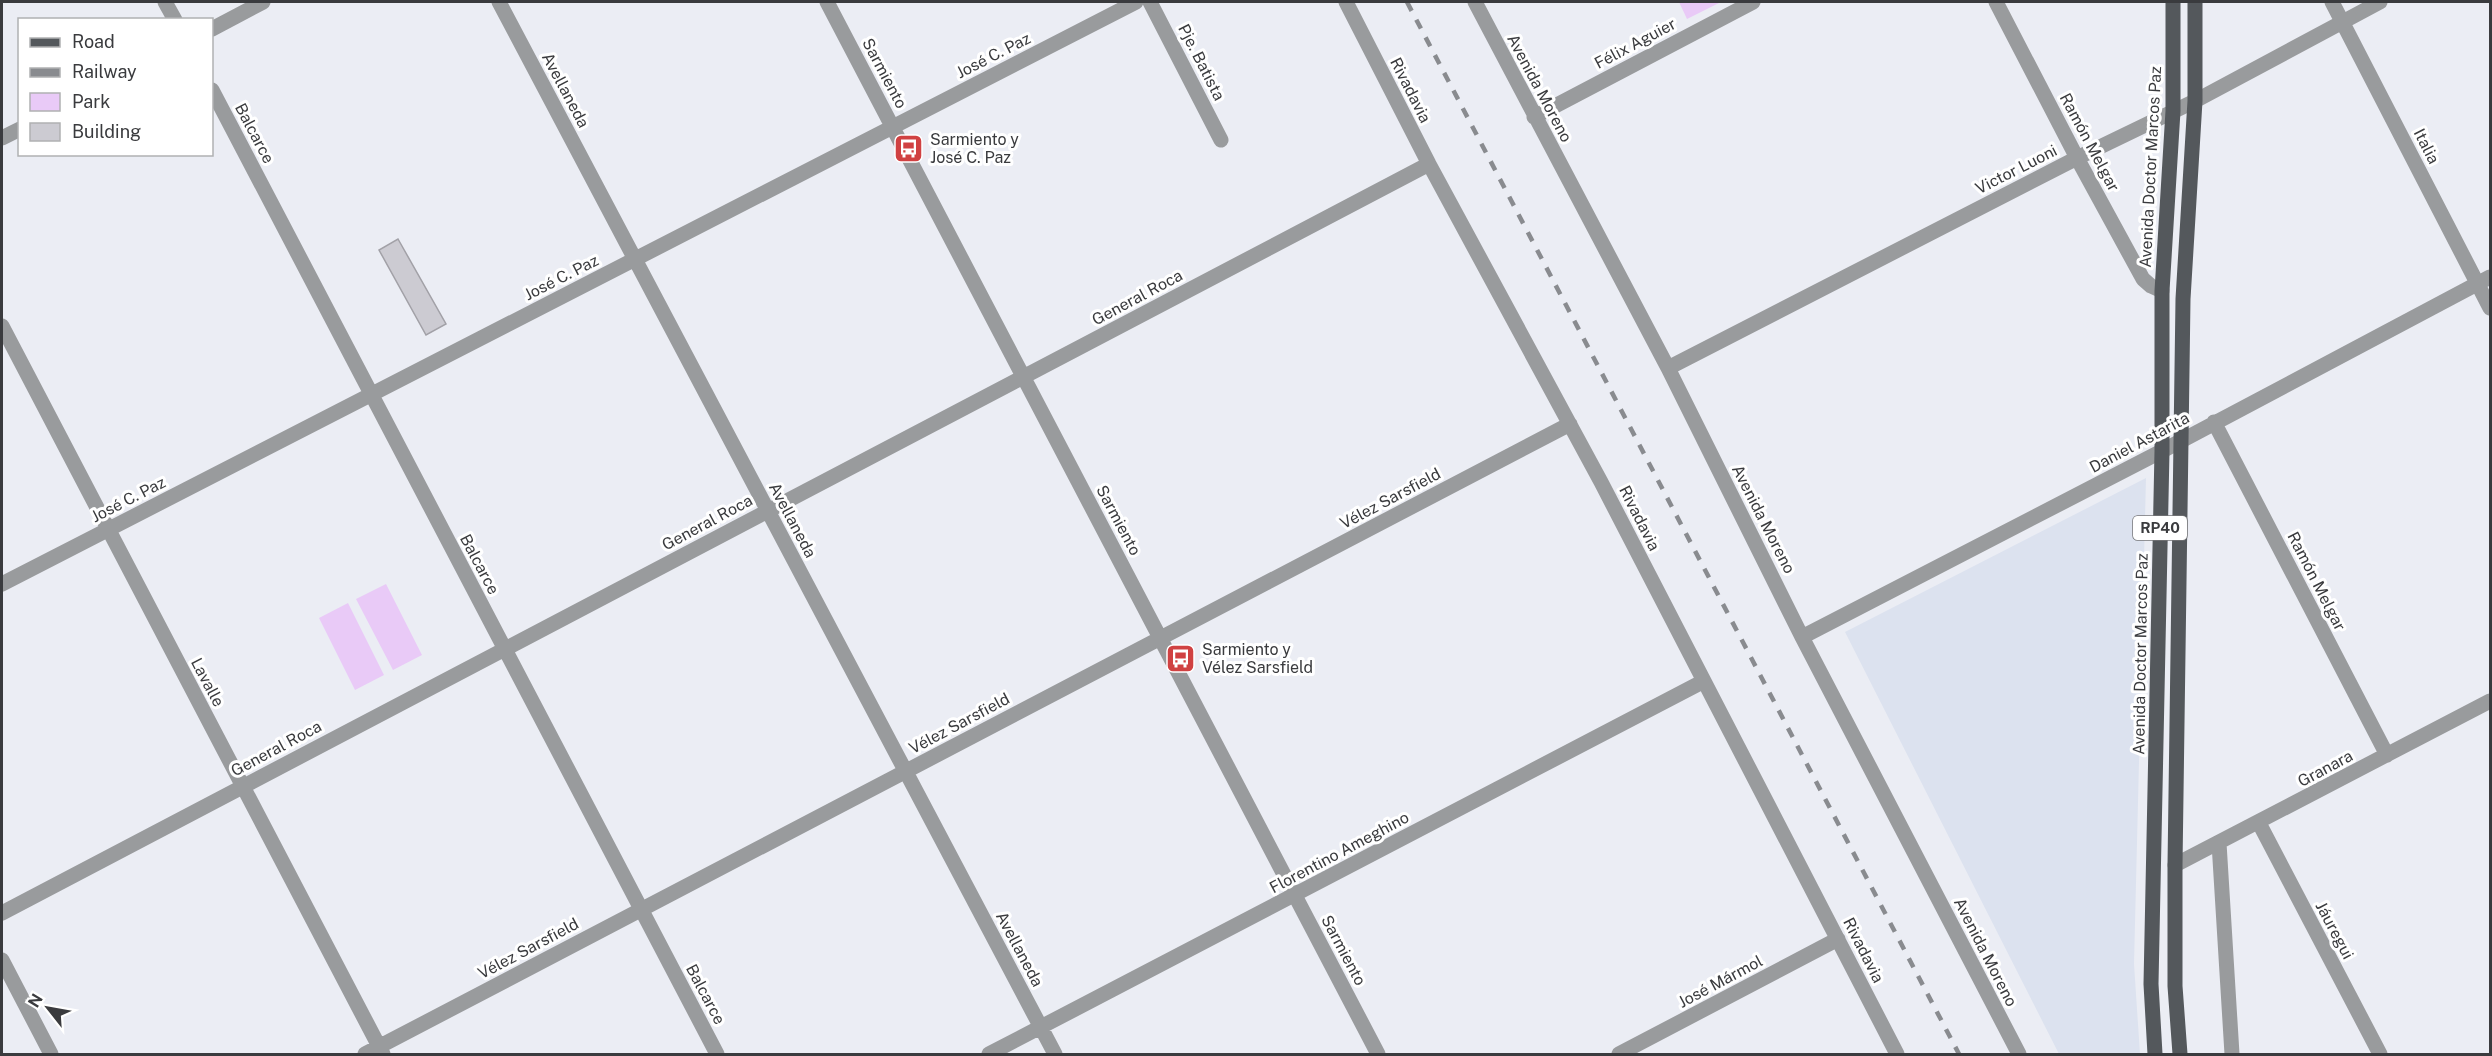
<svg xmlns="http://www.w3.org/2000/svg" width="2492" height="1056" font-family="'Public Sans',sans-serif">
	<rect width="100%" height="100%" fill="#ebedf4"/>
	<path fill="#dce2ef" d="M2146,478L2134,964L2140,1054H2059L1845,632Z"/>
	<path fill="#e9caf7" d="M1679,2H1721L1687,19Z
		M386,584L422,655L393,670L356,599Z
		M348,603L384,675L355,690L319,618Z"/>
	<path fill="#cccbd2" stroke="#a2a1a7" stroke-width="1.5" d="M398,239L446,324L426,335L379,250Z"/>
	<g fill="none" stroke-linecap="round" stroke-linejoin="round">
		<path stroke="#999b9d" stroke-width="15" d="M165,2L175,20
			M499,2L1055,1054
			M827,2L1378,1054
			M1150,2L1221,140
			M1346,2L1429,164L1601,482L1897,1054
			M1475,2L1668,368L1802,637L2019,1054
			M1996,2L2077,158L2143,279L2151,286L2162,291
			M2332,2L2490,308
			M212,29L263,2
			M212,90L717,1054
			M1534,117L1753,2
			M2,138L20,129
			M2,326L383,1054
			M1668,368L2077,158L2195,101L2380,2
			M2214,422L2387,755
			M2,584L1136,2
			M1802,637L2162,451L2490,277
			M2259,823L2380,1054
			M2219,843L2232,1054
			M2175,865L2490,701
			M2,913L1429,164
			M2,960L51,1054
			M365,1054L1570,424
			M989,1054L1704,681
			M1619,1054L1838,939"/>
		<path stroke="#54585c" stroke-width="15" d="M2155,1054L2151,984L2162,451V291L2173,111V2
			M2180,1054L2175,986V865L2183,299L2195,101V2"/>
		<path stroke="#898b8f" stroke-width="4.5" stroke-dasharray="10 10" stroke-linecap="butt" d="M1407,2L1959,1054"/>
	</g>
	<defs>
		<symbol id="bus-square" viewBox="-11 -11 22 22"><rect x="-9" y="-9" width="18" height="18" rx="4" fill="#d04142" stroke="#fff"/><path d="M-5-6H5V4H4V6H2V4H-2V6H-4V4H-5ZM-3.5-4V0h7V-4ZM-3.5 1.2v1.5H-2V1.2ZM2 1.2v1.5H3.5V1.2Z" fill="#fff"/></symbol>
	</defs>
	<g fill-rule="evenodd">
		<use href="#bus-square" x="892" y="132" width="33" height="33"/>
		<use href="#bus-square" x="1164" y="642" width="33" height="33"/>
	</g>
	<g text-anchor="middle" stroke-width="6" stroke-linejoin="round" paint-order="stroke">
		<rect fill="#fff" stroke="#757678" stroke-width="1.5" x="2133" y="516" width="54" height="24" rx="4.5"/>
		<g font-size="15" font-weight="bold" fill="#3a3b3e">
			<text x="2160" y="533">RP40</text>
		</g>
		<g font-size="16" fill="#3a3b3e" stroke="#fff">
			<text transform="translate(1635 43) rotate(-28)" y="6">Félix Aguier</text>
			<text transform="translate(993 55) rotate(-27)" y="6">José C. Paz</text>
			<text transform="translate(1202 62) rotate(63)" y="6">Pje. Batista</text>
			<text transform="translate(885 73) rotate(62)" y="6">Sarmiento</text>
			<text transform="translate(1540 88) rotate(62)" y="6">Avenida Moreno</text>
			<text transform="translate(566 90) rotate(62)" y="6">Avellaneda</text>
			<text transform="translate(1411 90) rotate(63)" y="6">Rivadavia</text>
			<text transform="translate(255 133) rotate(62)" y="6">Balcarce</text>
			<text transform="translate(2090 142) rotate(62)" y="6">Ramón Melgar</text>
			<text transform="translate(2427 146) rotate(63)" y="6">Italia</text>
			<text transform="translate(2150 167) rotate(-87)" y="6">Avenida Doctor Marcos Paz</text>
			<text transform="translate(2016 169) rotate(-27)" y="6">Victor Luoni</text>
			<text transform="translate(561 277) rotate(-27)" y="6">José C. Paz</text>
			<text transform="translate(1137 297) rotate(-28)" y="6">General Roca</text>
			<text transform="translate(2139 442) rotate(-28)" y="6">Daniel Astarita</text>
			<text transform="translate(1390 498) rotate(-28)" y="6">Vélez Sarsfield</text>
			<text transform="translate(128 499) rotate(-27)" y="6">José C. Paz</text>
			<text transform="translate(1640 518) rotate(63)" y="6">Rivadavia</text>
			<text transform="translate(1764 519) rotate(63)" y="6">Avenida Moreno</text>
			<text transform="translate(793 520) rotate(62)" y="6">Avellaneda</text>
			<text transform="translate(1119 520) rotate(62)" y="6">Sarmiento</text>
			<text transform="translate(707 522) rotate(-28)" y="6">General Roca</text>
			<text transform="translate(480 564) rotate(62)" y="6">Balcarce</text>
			<text transform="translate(2317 581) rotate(63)" y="6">Ramón Melgar</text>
			<text transform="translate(2140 654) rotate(-89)" y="6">Avenida Doctor Marcos Paz</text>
			<text transform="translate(208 682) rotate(62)" y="6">Lavalle</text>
			<text transform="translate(959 723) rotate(-28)" y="6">Vélez Sarsfield</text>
			<text transform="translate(276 748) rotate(-28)" y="6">General Roca</text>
			<text transform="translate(2325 768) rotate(-28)" y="6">Granara</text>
			<text transform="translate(1339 852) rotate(-28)" y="6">Florentino Ameghino</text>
			<text transform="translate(2335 930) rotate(62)" y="6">Jáuregui</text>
			<text transform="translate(528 948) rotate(-28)" y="6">Vélez Sarsfield</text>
			<text transform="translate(1020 949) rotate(62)" y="6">Avellaneda</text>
			<text transform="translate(1344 950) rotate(62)" y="6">Sarmiento</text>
			<text transform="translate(1864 950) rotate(63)" y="6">Rivadavia</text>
			<text transform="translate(1986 952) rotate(63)" y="6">Avenida Moreno</text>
			<text transform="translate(1720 981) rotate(-28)" y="6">José Mármol</text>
			<text transform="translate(706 994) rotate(62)" y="6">Balcarce</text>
		</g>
		<g font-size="16" fill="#3a3b3e" stroke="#fff" text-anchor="start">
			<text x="930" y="145">Sarmiento y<tspan x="930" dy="18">José C. Paz</tspan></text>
			<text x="1202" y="655">Sarmiento y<tspan x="1202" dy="18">Vélez Sarsfield</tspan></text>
		</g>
	</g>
	<rect width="2492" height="1056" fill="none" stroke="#3a3b3e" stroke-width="6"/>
	<rect x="18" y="18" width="195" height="138" fill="#ffffff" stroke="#b0b1b2" stroke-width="1.5"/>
	<rect x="30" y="38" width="30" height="9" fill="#54585c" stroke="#b0b1b2" stroke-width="1.5"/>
	<text x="72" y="48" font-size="18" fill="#3a3b3e">Road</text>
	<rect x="30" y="68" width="30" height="9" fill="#898b8f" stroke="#b0b1b2" stroke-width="1.5"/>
	<text x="72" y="78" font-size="18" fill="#3a3b3e">Railway</text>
	<rect x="30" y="93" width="30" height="18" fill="#e9caf7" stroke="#b0b1b2" stroke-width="1.5"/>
	<text x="72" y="108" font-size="18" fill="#3a3b3e">Park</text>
	<rect x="30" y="123" width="30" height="18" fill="#cccbd2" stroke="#b0b1b2" stroke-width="1.5"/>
	<text x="72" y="138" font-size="18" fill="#3a3b3e">Building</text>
	<g transform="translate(48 1008) rotate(301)" stroke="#ffffff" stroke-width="4.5" paint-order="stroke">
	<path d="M0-4.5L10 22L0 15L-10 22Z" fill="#3a3b3e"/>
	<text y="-9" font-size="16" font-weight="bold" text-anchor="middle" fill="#3a3b3e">N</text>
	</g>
</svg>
